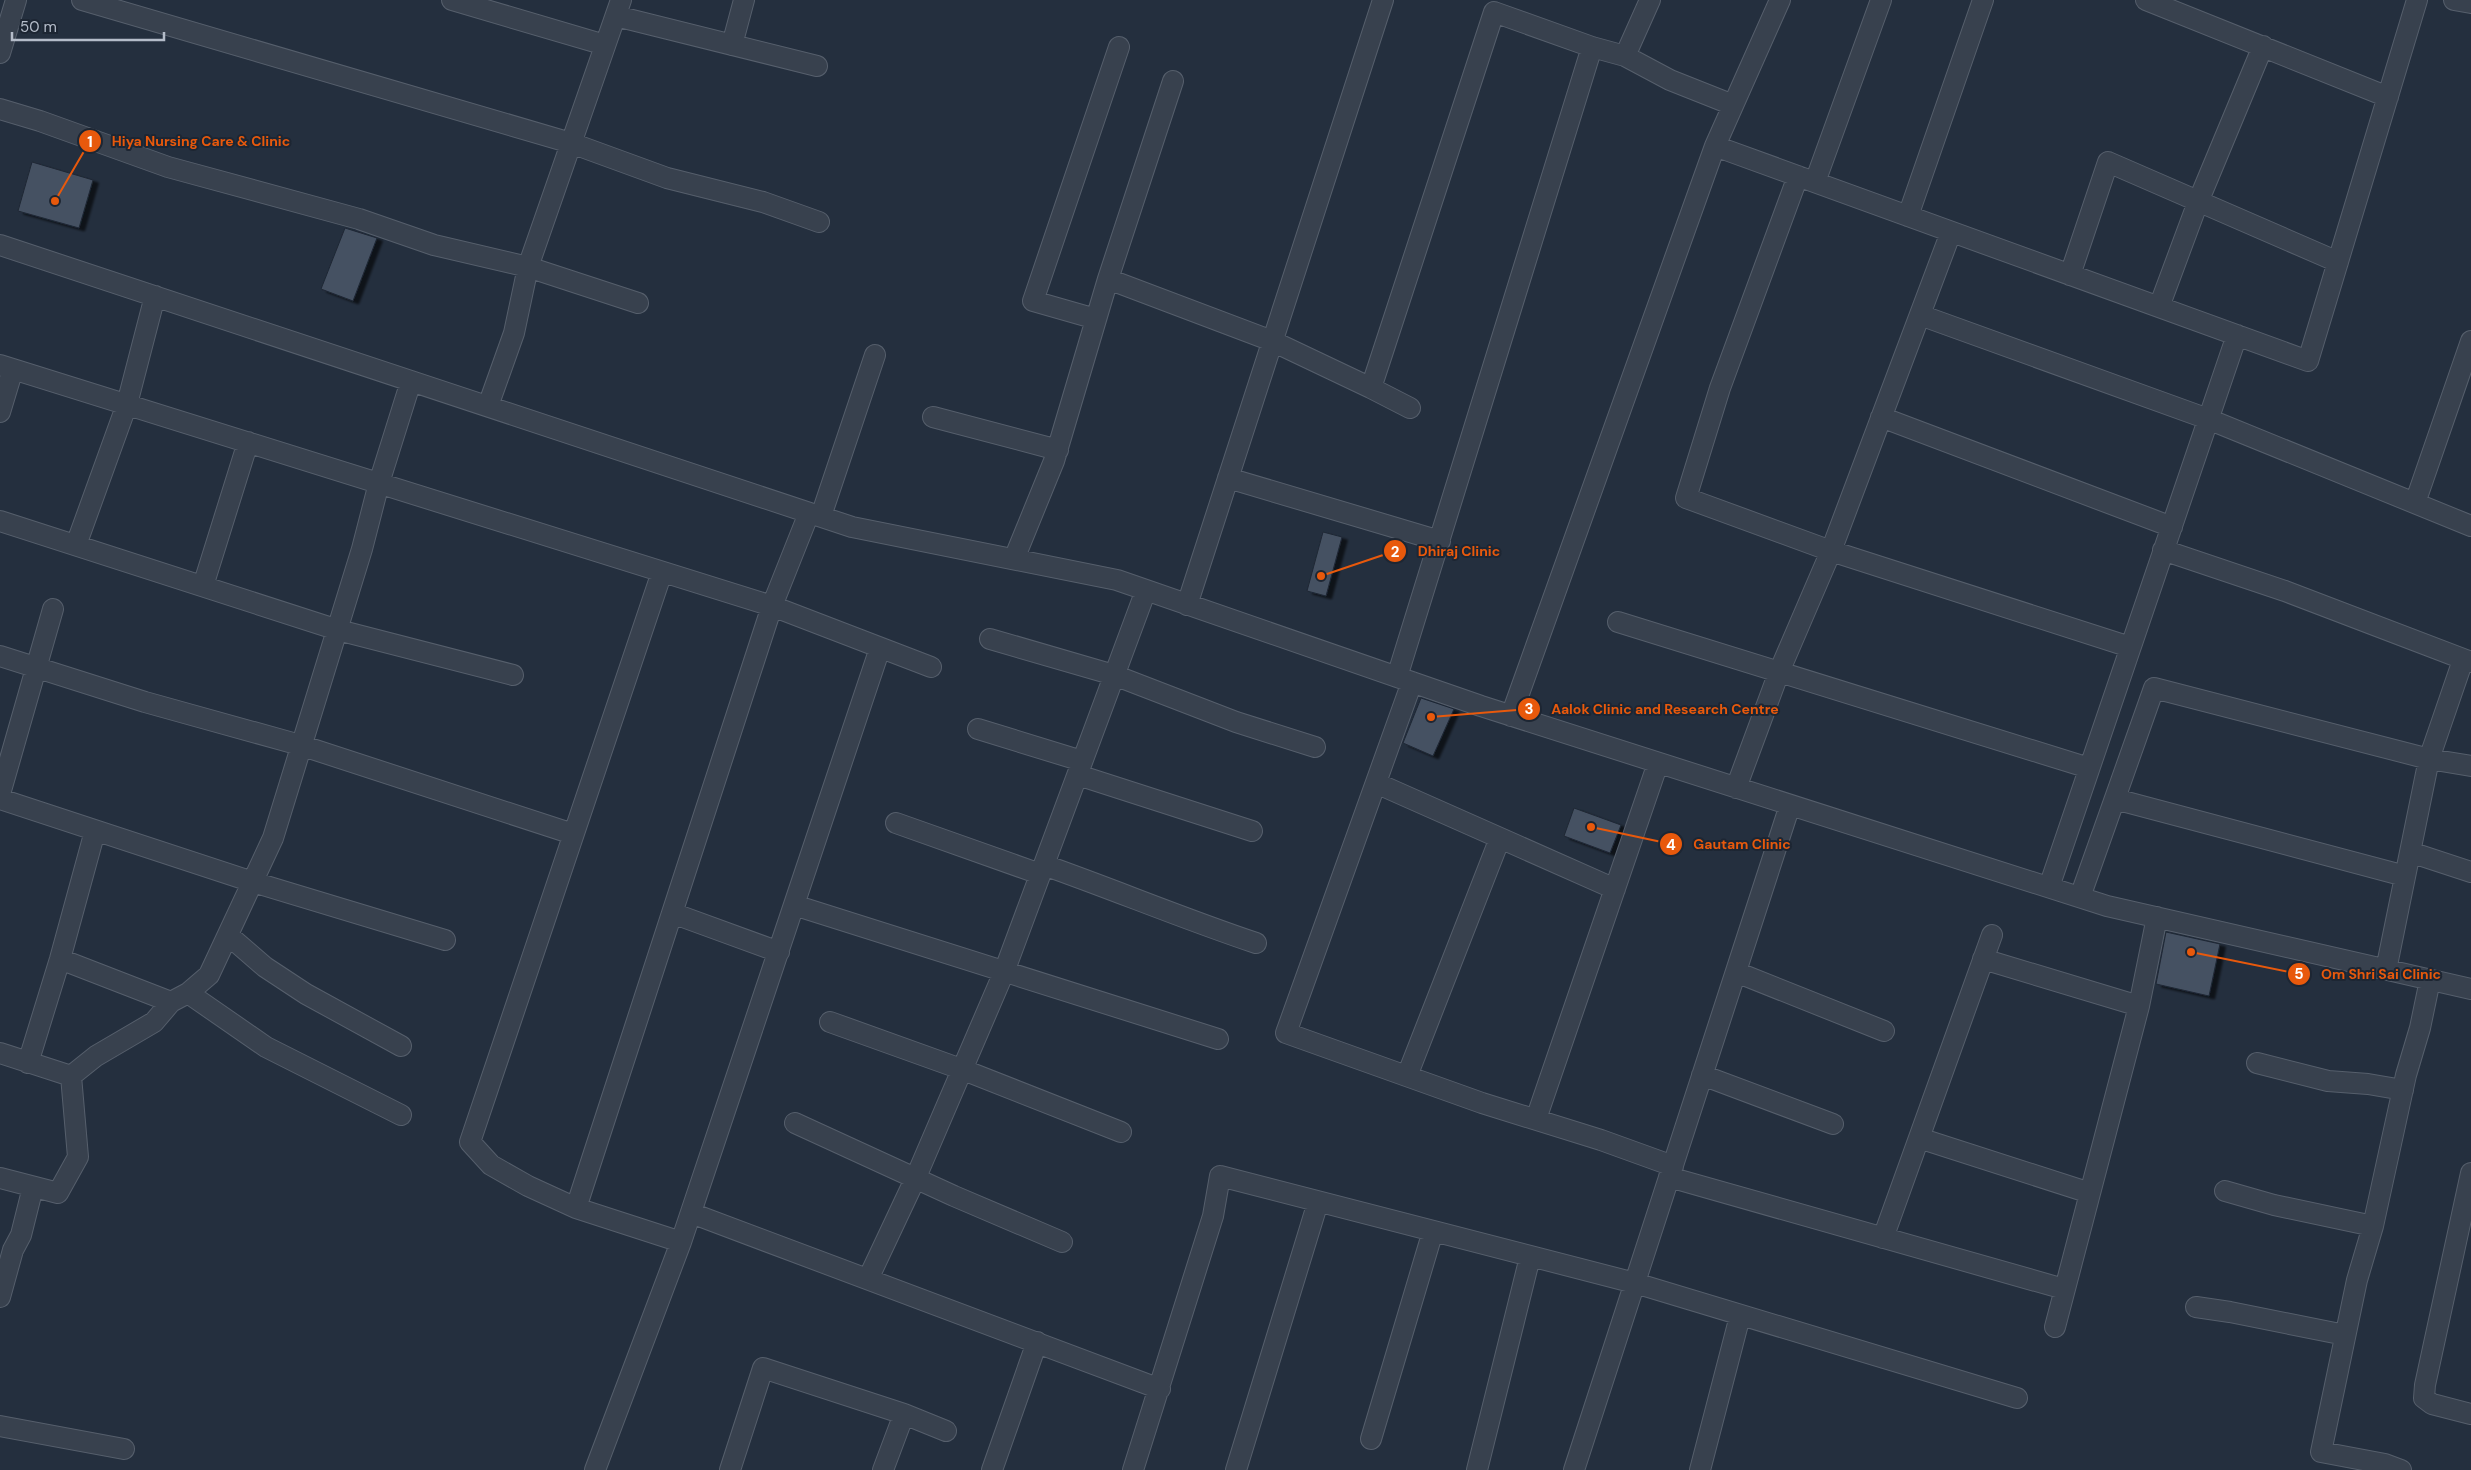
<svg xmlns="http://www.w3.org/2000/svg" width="2471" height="1470" font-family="'DM Sans',sans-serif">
	<defs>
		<filter id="shadow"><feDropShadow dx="5.5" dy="3" stdDeviation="1" flood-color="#0009"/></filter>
	</defs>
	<rect width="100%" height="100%" fill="#242f3e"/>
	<path fill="#455162" stroke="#1f2835" filter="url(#shadow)" d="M32,162L93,180L79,228L18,211Z
		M345,228L377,238L353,301L321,289Z
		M1323,532L1342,537L1326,596L1307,591Z
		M1421,698L1454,709L1433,756L1403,743Z
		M1574,808L1621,825L1610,853L1564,836Z
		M2166,932L2220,944L2209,996L2156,984Z"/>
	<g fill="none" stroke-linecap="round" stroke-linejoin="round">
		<defs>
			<path id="minor" d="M82,0L571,143L667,178L763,202L819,222
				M452,0L605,45
				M2146,0L2388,97
				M2454,0L2471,3
				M616,16L817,66
				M732,45L744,0
				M0,53L16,0
				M1625,56L1650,0
				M0,109L40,121L168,167L359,219L434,245L528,267L638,303
				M1715,146L2308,361L2417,0
				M1798,176L1720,388L1686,498L1831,551L2130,647
				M1815,182L1881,0
				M1908,216L1983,0
				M0,245L852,527L1117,580L1481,706L2107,906L2471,989
				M2070,275L2108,162L2338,262
				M1108,279L1272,341L1371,388L1494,12L1592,47L1625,56L1670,80L1733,105
				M2159,307L2198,202L2263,46
				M1920,315L2208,419L2471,526
				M1096,319L1033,301L1119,47
				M0,365L772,606L931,667
				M1371,388L1410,408
				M488,406L514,333L528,267L621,0
				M0,412L13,369
				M933,417L1058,450
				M1881,417L2172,527
				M1228,478L1440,541
				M2415,503L2471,341
				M821,516L875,355
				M0,521L338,630L513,675
				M76,545L127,404L155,296
				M2163,550L2285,591L2471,662
				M1014,559L1054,461L1108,279L1173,81
				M662,572L470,1142L491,1165L528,1186L576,1208L681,1242
				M203,586L248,442
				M1187,605L1383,0
				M1618,622L2089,768
				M990,639L1114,675L1236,722L1315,747
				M0,656L145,702L300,745L573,834
				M1397,677L1592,47
				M1412,682L1286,1033L1482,1103L1601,1140L1673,1166
				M1511,716L1715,146L1780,0
				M978,729L1082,761
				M1078,775L1252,831
				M1376,783L1615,889
				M1736,788L1779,672L1831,551L1951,232
				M0,794L53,609
				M0,799L253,882L445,940
				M2115,799L2405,876
				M896,823L1040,874
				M2410,852L2471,872
				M1044,865C1115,890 1184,919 1256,943
				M2049,887L2237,335
				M2080,897L2154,688L2429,759L2471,766
				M794,905L1218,1039
				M672,913L779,952
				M228,935L265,967L306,994L401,1046
				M60,959L171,1002
				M1983,959L2139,1006
				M2386,970L2429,759L2463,660
				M1736,972L1884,1031
				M188,993L266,1047L401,1115
				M830,1022L961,1069L1121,1132
				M0,1053L71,1076
				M28,1063L60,959L95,831
				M2257,1063L2328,1081L2368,1084L2403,1090
				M1702,1075L1833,1124
				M1407,1076L1500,838
				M1536,1119L1658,763
				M795,1123L954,1196L1062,1242
				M1919,1138L2090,1193
				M2471,1173L2425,1385L2424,1398L2432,1404L2471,1414
				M1669,1177L2064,1289
				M0,1178L58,1193L78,1157L71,1076L96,1056L154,1022L171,1002L188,993L209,975L273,838L362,549L379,483L411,381
				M2225,1191L2274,1205L2373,1226
				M576,1208L772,606L809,513
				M691,1213L1160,1389
				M1883,1238L1992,935
				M868,1279L916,1177L1004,972L1146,590
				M0,1297L13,1250L21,1235L33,1187
				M2196,1307L2230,1312L2345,1335
				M2055,1327L2139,1006L2157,917
				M0,1426L124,1449
				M1371,1439L1433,1231
				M595,1470L681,1242L880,648
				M730,1470L763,1368L904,1414L946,1431
				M883,1470L904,1414
				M992,1470L1037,1342
				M1133,1470L1213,1216L1220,1176L1635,1283L2017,1398
				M1236,1470L1318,1202
				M1477,1470L1530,1257
				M1574,1470L1790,805
				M1700,1470L1740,1316
				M2401,1470L2385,1464L2321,1452L2357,1280L2373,1226L2406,1075L2420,1028L2430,980"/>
		</defs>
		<use href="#minor" stroke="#565f6c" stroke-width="22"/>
		<use href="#minor" stroke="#38414e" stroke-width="20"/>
	</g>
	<path fill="none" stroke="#e8590c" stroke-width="2" d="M55 201L90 141M1321 576L1395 551M1431 717L1529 709M1591 827L1671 844M2191 952L2299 974"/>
	<g fill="#e8590c" stroke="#1d2633" stroke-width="2">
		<circle cx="55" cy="201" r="5"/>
		<circle cx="1321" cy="576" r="5"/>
		<circle cx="1431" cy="717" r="5"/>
		<circle cx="1591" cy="827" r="5"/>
		<circle cx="2191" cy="952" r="5"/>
		<circle cx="90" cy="141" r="12"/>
		<circle cx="1395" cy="551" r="12"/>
		<circle cx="1529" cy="709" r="12"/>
		<circle cx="1671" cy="844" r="12"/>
		<circle cx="2299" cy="974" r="12"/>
	</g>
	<g font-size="15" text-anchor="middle" font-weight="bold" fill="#fff">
		<text x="90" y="147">1</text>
		<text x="1395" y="557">2</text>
		<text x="1529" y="714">3</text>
		<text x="1671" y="850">4</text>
		<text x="2299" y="979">5</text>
	</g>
	<g font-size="14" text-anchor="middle" font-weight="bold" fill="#e8590c" stroke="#1d2633" stroke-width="4" stroke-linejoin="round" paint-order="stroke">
		<text x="201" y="146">Hiya Nursing Care &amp; Clinic</text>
		<text x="1459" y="556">Dhiraj Clinic</text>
		<text x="1665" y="714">Aalok Clinic and Research Centre</text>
		<text x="1742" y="849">Gautam Clinic</text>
		<text x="2381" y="979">Om Shri Sai Clinic</text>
	</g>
	<path d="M12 32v8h152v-8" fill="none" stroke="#b4bcc9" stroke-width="2.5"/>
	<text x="20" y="32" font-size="15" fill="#b4bcc9" stroke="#1d2633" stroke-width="4" paint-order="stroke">50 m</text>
</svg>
